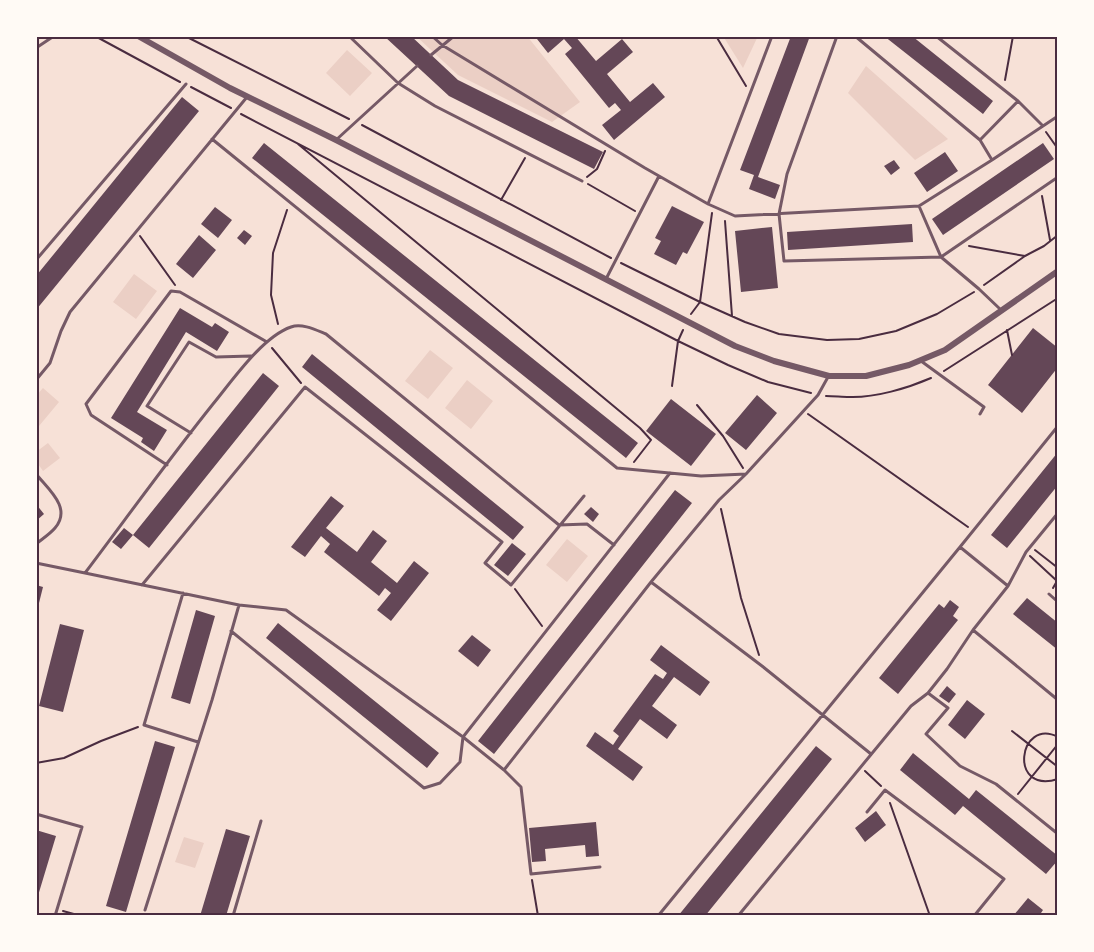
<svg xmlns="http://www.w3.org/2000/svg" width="1094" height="952" font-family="'Exo 2',sans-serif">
	<rect width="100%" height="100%" fill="#f7e1d7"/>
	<path fill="#ebcfc5" d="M416,36H527L580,102L552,122L458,75Z
		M723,36H758L743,68Z
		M347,50L372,73L350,96L326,73Z
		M866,66L948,139L915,160L848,93Z
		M134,274L157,291L136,319L113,302Z
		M430,350L453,368L428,399L405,381Z
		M467,380L493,401L471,429L445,408Z
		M43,388L59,402L39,426L36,424V396Z
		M48,443L60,458L43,471L36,461V452Z
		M567,539L588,556L567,582L546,565Z
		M184,837L204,843L195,868L175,862Z"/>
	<path fill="#644757" d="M384,36H411L458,80L603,152L594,169L449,96Z
		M540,36H575L596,61L622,39L633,52L607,74L630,102L653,83L665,97L614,140L602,125L621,110L615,103L609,108L565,54L572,48L564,39L548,53L537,39Z
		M791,36H810L758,177L780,185L775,199L749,189L754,175L740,170Z
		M884,36H912L993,101L983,114Z
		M182,97L199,111L36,310V276Z
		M264,143L638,443L626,458L252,158Z
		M1043,143L1054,159L943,235L932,219Z
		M945,152L958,171L927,192L914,173Z
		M894,160L900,168L891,175L884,166Z
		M672,206L704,222L687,254L683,252L676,265L654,254L661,241L655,238Z
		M215,207L232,220L218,238L201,224Z
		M912,224L913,242L788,250L787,232Z
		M772,227L778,288L741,292L735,231Z
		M244,230L252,236L245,245L237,238Z
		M199,235L216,250L193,278L176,264Z
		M180,308L212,327L215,323L229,332L217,351L186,332L137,412L167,430L154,451L141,442L143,438L111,418Z
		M1033,328L1058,348V367L1022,413L988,385Z
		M312,354L524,527L513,540L302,367Z
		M263,373L279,386L149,548L133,535L121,549L112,542L124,528L133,535Z
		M757,395L777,413L746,450L725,433Z
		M671,399L716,434L691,466L646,431Z
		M1058,452V485L1007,548L991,535Z
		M675,490L692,503L494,754L478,741Z
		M331,496L344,506L326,528L357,552L373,530L387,541L371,562L397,583L414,561L429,573L391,621L377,610L391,593L385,588L379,596L324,552L330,544L321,536L305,557L291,547Z
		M36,504L44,514L36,521Z
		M591,507L599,514L593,522L584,514Z
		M512,543L526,554L508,576L494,565Z
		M36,585L43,587L37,611H36Z
		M1027,598L1058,623V650L1013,614Z
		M950,600L959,607L953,616L958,620L898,694L879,678L939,604L944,608Z
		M196,610L215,616L190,704L171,698Z
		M278,623L439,753L427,768L266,638Z
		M60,624L84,630L63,712L39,706Z
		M472,635L491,650L478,667L458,651Z
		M661,645L710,682L700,696L674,677L652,706L677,725L667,739L640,719L618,749L643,767L633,781L586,746L595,732L613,745L619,736L613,731L655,674L663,679L667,673L650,660Z
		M947,686L956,694L949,703L939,696Z
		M967,700L985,714L965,739L948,725Z
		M155,741L175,747L126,912L106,906Z
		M816,746L832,759L761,847L705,916H678Z
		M913,753L969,799L976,790L1058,856V860L1046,874L963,806L955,815L900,770Z
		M876,811L886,825L865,842L855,828Z
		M596,822L599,856L586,857L585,845L545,849L546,861L532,862L529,828Z
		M226,829L250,836L226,916H200Z
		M36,830L56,836L37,899H36Z
		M1028,898L1043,910L1039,916H1013Z"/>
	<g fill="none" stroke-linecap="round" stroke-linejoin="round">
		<path stroke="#4a2c40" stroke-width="2" d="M95,36L180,82
			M185,36L349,119
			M716,36L746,86
			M1005,80L1013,36
			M191,87L231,108
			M241,114L678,341L728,365L768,382L811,393
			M362,125L611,258
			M1046,132L1058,149
			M298,144L640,428L651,440L634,462
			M587,177L597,169L605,151
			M588,184L635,211
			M1042,196L1050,240
			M501,200L525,158
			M725,221L732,316
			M140,236L175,285
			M969,246L1025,256
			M621,263L700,302L712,213
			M984,285L1025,256L1044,246L1058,235
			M691,314L700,302L745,322L779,334L827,340L859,339L896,331L937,314L974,292
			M278,324L271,295L273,253L287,210
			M1007,330L1012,355
			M272,348L301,383
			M944,371L1058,298
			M672,386L678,341L683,330
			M826,396C834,396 842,397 849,397C875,398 908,388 931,378
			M697,405L723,436L743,468
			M808,414L968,527
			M721,509L741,598L759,655
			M1035,550L1058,568
			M1030,556L1057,581L1053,588
			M515,589L542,626
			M1012,731L1058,767
			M1058,737C1018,717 1008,795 1058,779
			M36,763L64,758L101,741L138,727
			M865,771L881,786
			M1018,794L1058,744
			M890,803L930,916
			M532,880L538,916
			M63,911L81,916"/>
		<path stroke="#755966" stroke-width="3" d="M349,36L398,83L435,106L582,181
			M432,36L442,45L645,168L708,204L772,36
			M837,36L787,174L779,214L784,261L941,257L919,206
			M855,36L980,140L992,160
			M936,36L1018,101L980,140
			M36,48L54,36
			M431,55L454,36
			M1018,101L1043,126
			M212,139L617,468L701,476L746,474
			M336,140L417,66
			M708,204L735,216L919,206L992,160L1058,116
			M36,260L186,84
			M606,279L659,176
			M1000,309L979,289L941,257L1058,177
			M921,361L984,407L980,414
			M828,377L818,395L746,474L719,500L651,582L762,666L871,754
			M36,380L50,363L61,331L70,312L247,97
			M191,433L147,406L189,342L216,357L251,356
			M167,465L91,415L86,404L171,291L180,292L267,342
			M36,474C49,490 72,508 55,528C50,534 42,539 36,544
			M36,563L85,573C128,516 169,459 213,404C232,381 262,337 291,327C302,323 316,330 326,334L559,525L587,524L614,545
			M85,573L239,605L286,610L463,737L460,762L440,783L424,788L231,631
			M651,582L504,770L463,737L670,473
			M142,585L305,387L502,542L485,563L511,585L584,496
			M1008,586L960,547L1058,426
			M183,593L144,725L198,742
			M1049,594L1058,602
			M973,630L1058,700
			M928,693L948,708L926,734L960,766L996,784L1058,834
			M504,770L521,787L531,874L600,867
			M867,812L885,790L1004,879L974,916
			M36,814L82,827L55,916
			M145,910L212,700L239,605
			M233,916L261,821
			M658,916L960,547
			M738,916L911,706L928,693L947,669L973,630L1008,586L1026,552L1058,513"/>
		<path stroke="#755966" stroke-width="6" d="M138,36L230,88L336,140L735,346L774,361L829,376H866L909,365L945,350L1058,271"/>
	</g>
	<rect width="1094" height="952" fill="none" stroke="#fffaf5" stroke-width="75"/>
	<rect x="38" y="38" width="1018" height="876" fill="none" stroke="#4a2c40" stroke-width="2"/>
</svg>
